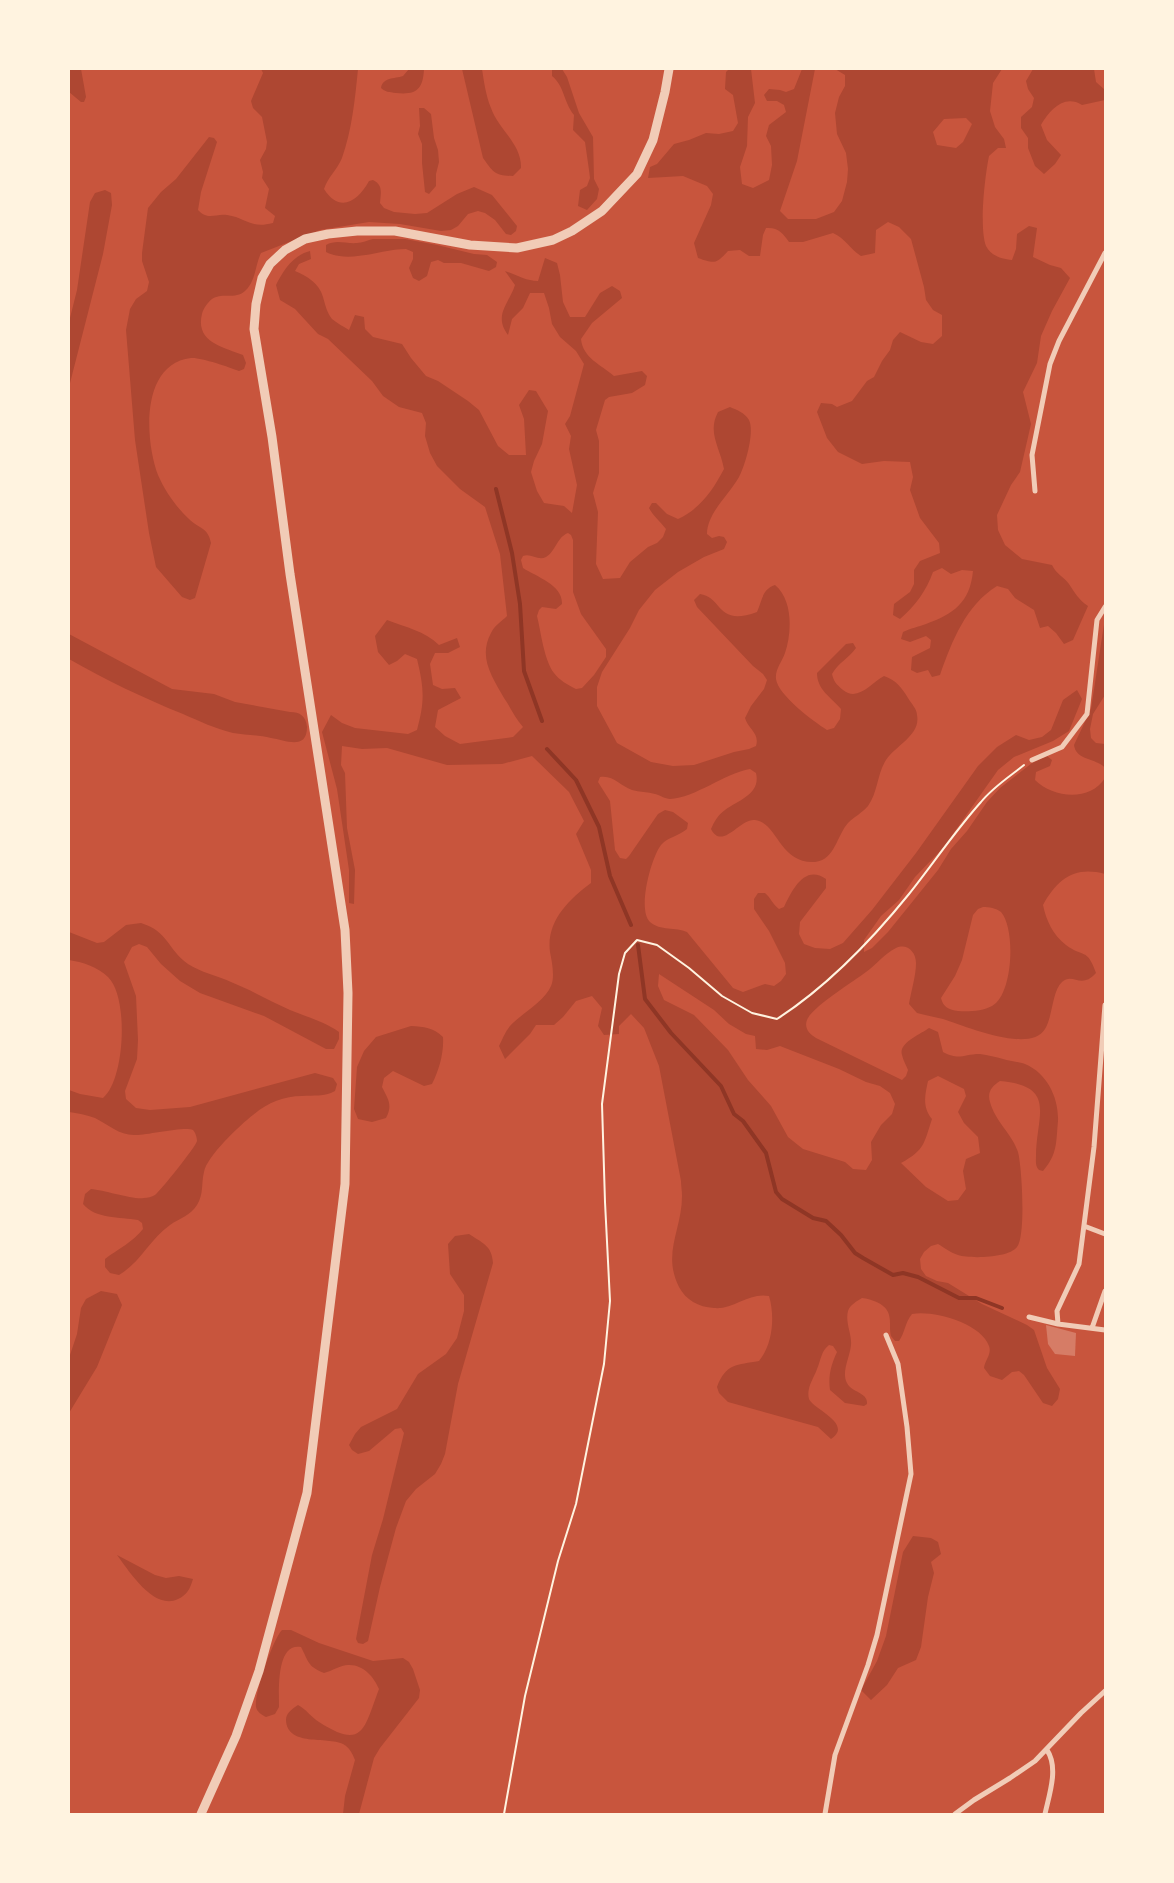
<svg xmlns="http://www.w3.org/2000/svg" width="1174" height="1883" font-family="'Exo 2',sans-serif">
	<rect width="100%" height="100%" fill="#c8553d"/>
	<path fill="#ae4732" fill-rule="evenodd" d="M69,69H81L86,97L84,102H81L69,92Z
		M261,69H358C355,99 352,130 342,158C337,170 328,177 324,189C340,214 358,201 369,181L373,180C383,185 381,192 380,203L384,208L394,212L415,214L427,213L457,194L474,187L492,195L517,226L516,231L511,235L506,234L495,220L485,213L478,211L468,214L458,226L451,230L441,231L400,224L369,222L320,230L261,253C255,265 256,281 245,291C235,300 222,292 212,299C208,302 203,309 202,314C195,342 223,347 243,355L246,363L244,369L239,371C229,367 200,357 191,358C140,364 145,441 158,475C165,491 176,507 189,519C199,529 208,527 211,543L195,598L190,600L182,597L156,567L149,533L135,440L126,330L130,309L136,299L147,291L149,282L142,261V253L148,208L161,192L176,179L209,137L214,138L217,142L201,192L198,210C208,221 216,213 227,215C247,218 250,229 273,223L275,216L265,208L269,189L262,178L263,172L260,160L266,149L267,142L262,117L253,108L251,101L263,73Z
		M409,69H424C423,90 416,95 396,93C389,92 385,92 381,88C383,77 394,79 403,76Z
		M462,69H482C484,82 486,96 491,108C498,129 522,144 521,168L513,176C495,176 493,172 483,158Z
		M552,69H562L567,77L579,113L593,137L594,179L599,189L597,199L587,210L578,206L580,190L587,186L590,178L589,170L585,142L573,130L574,115C563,101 565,87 552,76Z
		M729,69H751L755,103L748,117L747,146L740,167L742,184L753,188L769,180L772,165L771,146L766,136L769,125L786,112L784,105L777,101H767L764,95L769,89L780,90L786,92L794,89L802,69H815L797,161L780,211L788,219H816L834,212L842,201L847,182L848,169L846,153L837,134L835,113L839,97L845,86V75L835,69H1002L993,83L990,111L995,127L1004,139L1006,148H998L989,156C985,176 979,227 986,246C991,256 1002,259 1012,260L1016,249L1017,234L1029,226L1037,228L1033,257L1050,265L1061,268L1070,278L1052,311L1041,336L1037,363L1023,392L1031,424L1020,472L1011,485L997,515L998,530L1005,545L1022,559L1052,565C1056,574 1064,577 1069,584C1075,593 1078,599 1088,606L1073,640L1064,644L1056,633L1048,626L1040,628L1034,610L1015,598L1008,589L997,586C966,605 952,641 940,675L932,677L928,670L917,673L911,670L912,657L930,648L931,640L926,636L910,642L901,639L903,632C911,628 918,627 926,624C953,614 970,603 973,571L962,570L951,574L942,568L933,572C926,591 916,605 900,619L893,615L894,604L910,592L914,584V570L920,561L940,553L939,543L920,518L910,490L913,477L910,462L884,461L862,464L838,452L827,438L817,412L821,403L832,404L837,407L852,401L867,381L874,377L882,361L890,350L893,340L900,332L921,342L933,344L942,336V315L933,310L926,300L924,287L911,239L899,227L888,222L876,230L875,253L861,256C850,249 845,238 833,233L803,242H789C783,233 778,227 766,228L763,235L760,256H749L740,250L728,251C716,264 715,264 698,258L694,243L711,205L713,194L707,186L683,176L648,178L650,167L657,164L674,144L689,140L706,133L719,134L733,131L738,123L733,95L725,89L726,72ZM966,118L972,124L963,142L956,148L937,145L933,132L944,119Z
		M1033,69H1094L1096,82L1105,90V100L1082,105C1064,94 1050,110 1041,125L1047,140L1061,155L1055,164L1044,174L1035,166L1028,148V138L1021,128V117L1032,107L1034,98L1028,89L1026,81Z
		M419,108H424L431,114L434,138L438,150L439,162L436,174V186L429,194L425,192L422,163V144L418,134L420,126Z
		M105,190L111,193L112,205L103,254L69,387V322L77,290L90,202L95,193Z
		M373,239H405L437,245L474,254L487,255L497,262L496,267L489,271L461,263H444L438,260L431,262L427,276L419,281L413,278L409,268L413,259V252L406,249C381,249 350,264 326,252V245C336,239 346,244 357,243C362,243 368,240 373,239Z
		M310,251L311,259L299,264L295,271C307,276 319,283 323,297C325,304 327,313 332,319C337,323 344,327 349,330L355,315L364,317L365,329L373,337L402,344L411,358L426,376L438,381L468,401L479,410L498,446L509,455H526L524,419L519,405L529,390L536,391L548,411L542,444L534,461L531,472L537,491L544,503L564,506L572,513L577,485L569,449L571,436L565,424L570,416L584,364L576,351L560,337L552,324L549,308L544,293H530L523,308L512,319L508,335C493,315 509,304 515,285L505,271C517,275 526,281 538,281L545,258L557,263L560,275L563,302L570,317H585L600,293L612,286L620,291L622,298L592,323L581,339C583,358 600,364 614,376L642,371L647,376L645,385L632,393L609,397L605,400L596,430L599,441V473L593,493L598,512L596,564L603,579L620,578L630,562L648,547L657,543L663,537L666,529C660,521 653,516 649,508L652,503H656L667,514L678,519C700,509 713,490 724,469C720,447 707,433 718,412L730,407C737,410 745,413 749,420C755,432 745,466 739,477C729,495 707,513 707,534L712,538L719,536L724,537L727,542L724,549L704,557L678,572L655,590L639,610L630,628L602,672L597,687V706L617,743L651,762L673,766L694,765L734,752L749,749L756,746C760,733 748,729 745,718L751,706L764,689L767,680L763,674L753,666L697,607L694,600L700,594C723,597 716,627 757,612C762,601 762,589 775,585C793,600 792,632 785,653C782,662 775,669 776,679C778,695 813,721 827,730L834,728L840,719L841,709C831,697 817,690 817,673L846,644L853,643L856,648C849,658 838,663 832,674C834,682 836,684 843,690C858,702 871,683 884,676C896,680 902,688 908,698C911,703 917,709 917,715C921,735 896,745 886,760C877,774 878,792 868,806C862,813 854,817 848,823C837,835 835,860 815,862C779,864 778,823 755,820C740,818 722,851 711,829C714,822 718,815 725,810C739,800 761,794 756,773L750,769C725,773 695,798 670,799C665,799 660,795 655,794C648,792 639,792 632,790C620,786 614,775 600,777L598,782L610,801L615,850L620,858L626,859L629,856L658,814L665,810L673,812L688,823L687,829C679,836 668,837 661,845C651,858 637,910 650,922C660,931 676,927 687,932L733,988L743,992L765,984L774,986L781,981L786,974L785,963L769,931L754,909V899L758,893H765C771,898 773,905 779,909L784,907C792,891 804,864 826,879V888L800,922L799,934L804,944L815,948L830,949L843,943L872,910L916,853L978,766L997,747L1016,735L1029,740L1042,737L1051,730L1063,700L1077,690L1082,699L1069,731L1053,741L1014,757L998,770L943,848L915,877L899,900L881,916L864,940V952L872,948L888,932L938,870L951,849L967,831L987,802L1000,788L1032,763L1047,756L1052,760L1050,766L1036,772L1035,780C1053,798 1090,802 1105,778V874C1075,866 1058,878 1043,905C1046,920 1053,935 1066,945C1083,958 1087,947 1096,973C1081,990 1073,972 1062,982C1052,991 1053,1016 1045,1029C1030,1054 965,1026 943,1019C934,1017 925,1015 917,1013L909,1004C911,991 916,976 916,963C916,952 907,943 896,948C885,953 876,965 866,972C854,981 812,1007 807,1020C804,1028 809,1034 816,1038L902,1080L906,1076L908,1070C906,1065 903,1060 902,1055C898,1043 921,1034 929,1028L938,1032L943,1052C960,1061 963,1054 980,1054C988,1055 996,1057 1003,1059C1010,1061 1019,1062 1025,1064C1047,1073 1059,1098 1058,1121C1056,1141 1058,1154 1043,1171L1039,1170C1035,1166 1036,1161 1036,1156C1036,1116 1058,1086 1000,1081C992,1086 987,1092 990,1102C995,1121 1012,1134 1018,1152C1022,1167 1026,1236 1017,1247C1009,1258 970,1259 958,1255C951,1253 945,1248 938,1244L931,1246L924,1252L920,1259L921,1269L926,1276L937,1281L948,1283L982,1304L1027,1325L1034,1330L1047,1368L1060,1389L1058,1399L1052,1406L1043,1403L1024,1375L1019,1371L1012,1372L1002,1380L990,1376L984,1368C985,1360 992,1354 989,1346C981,1323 933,1310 912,1314C905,1322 905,1333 899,1341H895L891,1336C889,1329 891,1322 889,1315C887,1304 871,1299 862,1298C857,1301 850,1305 848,1311C845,1323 852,1334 851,1345C850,1357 841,1372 847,1383C852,1393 868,1392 867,1404L864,1406L845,1403L830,1390C828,1376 831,1365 837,1352L833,1346L829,1345C821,1351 821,1360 817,1369C814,1378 806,1388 809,1399C813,1409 854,1424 831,1439L818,1427L728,1402L719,1393L717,1387C726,1363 737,1365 759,1361C773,1344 775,1316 769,1296C749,1292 733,1310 714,1308C698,1307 686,1300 679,1287C662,1253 682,1230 682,1196C682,1191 681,1186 681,1181L659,1066L644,1028L631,1014L619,1026V1034L604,1035L598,1026L602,1008L592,996L576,1001L563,1017L554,1025H536L530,1034L505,1059L499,1046C502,1040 505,1032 510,1026C521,1014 545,1001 551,986C555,977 552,962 550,952C546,922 568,900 591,883V870L576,834L584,821L569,792L532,756L502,764L447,765L387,748L362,749L342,746L341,765L345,773L347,828L355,870L354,904L349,903V870L337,789L322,732L331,715L342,723L355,728L408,734L417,730C425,701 424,688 417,659L405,654L397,661L389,665L378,652L375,636L387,620C405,627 425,631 439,645L457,638L460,647L448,653H435L430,664L433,685L442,689L455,688L461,698L438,710L435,727L445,736L460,744L513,737L523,727C515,718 511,708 504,698C492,677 478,657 491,633C494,626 502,621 507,616L500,554L485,507L460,489L437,466L430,453L425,436L426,423L422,413L399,407L383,396L372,381L328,339L318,334L295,309L280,300L276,285C283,271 293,255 310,251ZM568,533L571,535L573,540V592L581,614L606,649V657L594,675L582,688L576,689C568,685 559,680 554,673C544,660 541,632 537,616L539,610L542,607L556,609L562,604C563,585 537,577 523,568L521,560L523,556C531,553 538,561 546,557C556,551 557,537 568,533ZM983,907C989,907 996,908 1001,912C1016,929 1013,995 992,1006C983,1011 968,1012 958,1011C949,1010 943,1007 941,998L955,976L962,960L973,915L978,909ZM659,974L714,1010L729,1024L746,1034L755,1036L756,1049L767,1050L780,1046L839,1069L866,1082L880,1086L890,1093L895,1104L892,1114L881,1125L871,1142L872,1160L866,1170L853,1169L845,1162L803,1149L788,1137L771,1106L748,1080L728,1050L694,1015L664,1000L658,986ZM938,1076L964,1089L966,1096L958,1112L964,1123L978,1137L980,1153L966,1159L963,1171L966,1189L958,1200L948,1201L926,1187L901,1163C925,1150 924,1143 932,1119C922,1107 925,1095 928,1081Z
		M1105,618V695L1093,714L1090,729L1091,738L1096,743L1105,744V768C1097,758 1076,761 1074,745L1091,709Z
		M69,634L172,689L214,694L235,702L290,712C300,712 306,716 307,727C307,751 285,740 271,738C259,735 246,735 233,733C216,729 199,721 183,714C143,698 106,680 69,659Z
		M141,923C168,931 168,950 188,964C200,972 218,976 231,982C251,990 270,1001 290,1010C306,1017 324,1021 339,1032V1039L334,1049H326L264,1016L200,993L180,981L161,964L147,947L139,944L132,947L124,962L136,996L138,1040L137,1059L125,1091L126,1099L136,1108L150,1110L190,1107L315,1073L333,1078L337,1084L335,1091C324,1097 314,1095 302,1096C284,1096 267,1103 253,1115C240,1125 207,1156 204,1172C201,1184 204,1193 197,1205C190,1216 180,1218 170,1225C150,1239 140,1263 119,1275L110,1273L105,1267V1259C118,1249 133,1242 143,1229L142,1223L138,1220C120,1217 95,1219 83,1204L85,1194L91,1189C104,1190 134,1200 144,1198C147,1198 152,1197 155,1195C161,1190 195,1148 197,1141C197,1137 195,1132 193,1130C185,1126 148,1135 136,1135C120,1136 109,1125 95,1118C87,1115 77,1113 69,1112V1090L80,1094L103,1098C125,1080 129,997 108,977C98,967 82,962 69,960V932L97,943L104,942L126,925Z
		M411,1026C424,1027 433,1027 443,1037C444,1053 439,1070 432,1084L424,1086L393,1071L384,1078L382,1087C388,1099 393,1105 386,1118L372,1122L358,1119L354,1109L357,1067L364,1051L376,1037Z
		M469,1234C482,1243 492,1245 493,1263L458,1384L445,1454L441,1464L435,1474L416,1489L406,1501L396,1528L380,1587L368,1641L363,1644L358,1643L356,1639L372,1555L383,1519L404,1433L401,1428L395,1429L369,1451L358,1454L352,1450L349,1445L355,1434L361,1427L397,1409L418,1374L446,1354L457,1338L464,1311V1295L450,1274L448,1244L455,1236Z
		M101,1291L117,1294L122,1305L97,1367L69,1413V1358L77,1334L81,1308L86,1299Z
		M913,1536L931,1538L938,1542L941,1554L931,1562L934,1573L928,1597L921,1647L916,1660L898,1668L887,1685L871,1700L861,1690L877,1661L886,1636L903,1552Z
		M117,1555L155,1575L166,1578L179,1576L193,1579C190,1589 187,1595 178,1599C154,1611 129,1571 117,1555Z
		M282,1630H291L319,1643L373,1661L403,1658L409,1662L413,1669L420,1690L419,1698L380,1748L374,1758L359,1814H343L345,1796L355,1760C352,1753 350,1748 343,1744C327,1736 287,1747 286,1720C286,1713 292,1709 298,1705C306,1709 311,1717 319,1722C364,1751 364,1728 379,1689C374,1677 363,1664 348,1665C341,1665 332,1671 324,1673C307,1666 309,1662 301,1647C276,1642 279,1691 279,1707L275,1714L266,1717C262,1715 257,1712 256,1707C254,1694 273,1639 282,1630Z"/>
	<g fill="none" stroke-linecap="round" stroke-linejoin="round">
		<path stroke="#8f3625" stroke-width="4" d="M496,489L512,553L520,604L524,671L542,721
			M547,749L576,780L599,827L610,876L631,925
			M638,945L645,999L671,1033L721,1086L734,1114L743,1121L766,1153L776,1192L782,1199L813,1218L826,1221L841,1235L855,1253L863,1258L893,1275L903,1273L918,1277L959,1298H976L1002,1308"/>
	</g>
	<path fill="#d67c66" d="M1046,1325L1076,1333L1075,1356L1055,1354L1048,1344Z"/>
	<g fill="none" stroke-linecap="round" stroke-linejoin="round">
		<path stroke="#fff3e0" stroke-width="2" d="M504,1814L525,1696L558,1561L576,1504L604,1364L610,1301L605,1202L602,1104L619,974L625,953L637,940L657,945L689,968L722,996L752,1013L777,1019C828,986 871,941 909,894C933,864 955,831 981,802C993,787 1009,777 1024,765"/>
		<path stroke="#f1ccb7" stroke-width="5" d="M1035,491L1032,455L1050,364L1059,341L1105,253
			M1032,760L1062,747L1087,714L1097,620L1105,607
			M1084,1226L1105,1234
			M1029,1317L1058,1324L1105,1330
			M1058,1324L1057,1311L1079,1264L1094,1147L1105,1005
			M1092,1328L1105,1291
			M825,1814L835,1755L868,1665L877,1635L911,1474L907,1427L898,1364L886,1335
			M955,1814L974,1800L1010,1778L1035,1761L1081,1713L1105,1691
			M1045,1814C1049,1795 1059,1768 1047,1750"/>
		<path stroke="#f1ccb7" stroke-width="9" d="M201,1814L236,1736L259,1671L307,1493L345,1184L348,993L345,930L290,574L272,437L254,329L256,304L262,278L270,264L285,250L305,239L328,234L357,231H395L470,245L517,248L553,240L572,231L602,211L637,174L653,140L665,92L669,69"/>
	</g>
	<rect width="1174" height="1883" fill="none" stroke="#fff3e0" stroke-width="140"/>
</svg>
